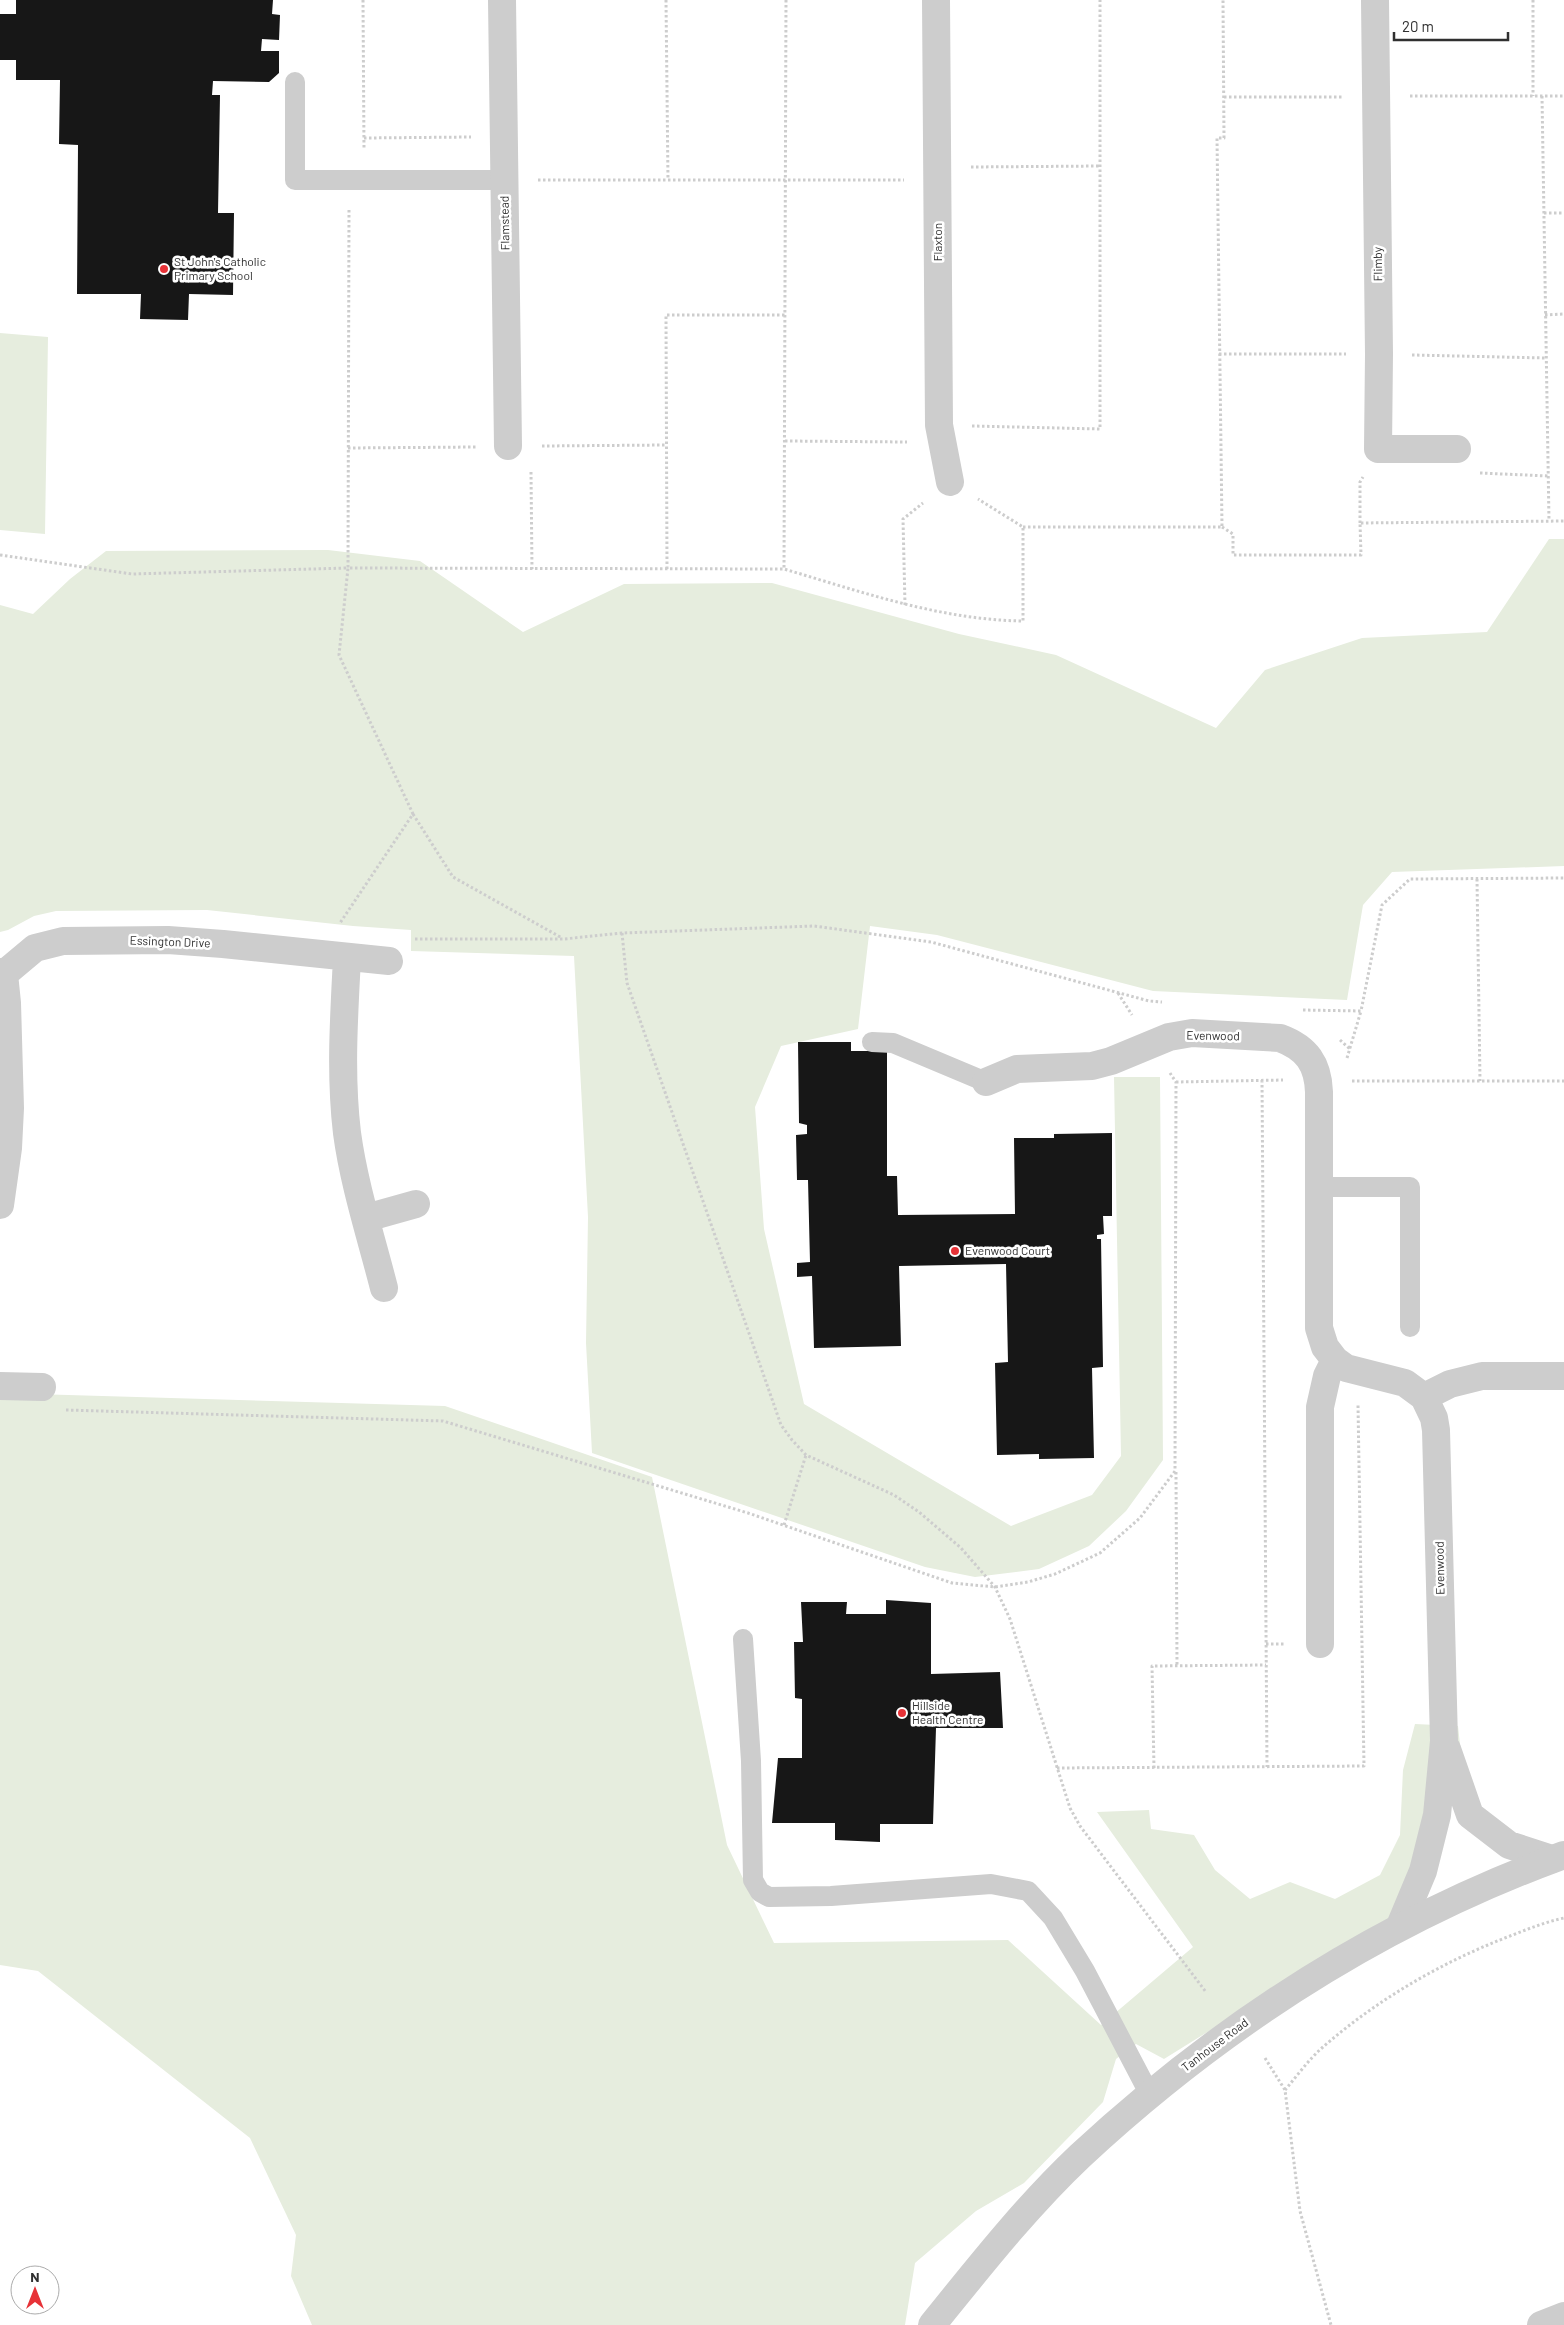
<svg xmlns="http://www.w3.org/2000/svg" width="1564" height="2325" font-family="Barlow,sans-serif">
	<rect width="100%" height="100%" fill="#fff"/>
	<path fill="#e6edde" d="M0,333L48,337L45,534L0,530Z
		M1549,539H1564V866L1392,872L1363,905L1347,1000L1153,991L937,935L870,926L858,1029L781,1046L755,1107L764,1229L804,1404L1011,1526L1092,1495L1121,1456L1114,1077H1160L1163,1460L1126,1511L1089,1546L1039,1569L975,1577L925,1567L592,1453L586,1343L588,1217L574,956L411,951V930L353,926L207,910L56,911L34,916L8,930L0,932V605L33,614L70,579L106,551L328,550L420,561L523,632L624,584L772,583L959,634L1056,655L1216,728L1265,670L1362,638L1487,632Z
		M0,1393L445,1406L652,1477L727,1845L774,1943L1008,1940L1101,2025L1193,1947L1097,1812L1149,1810L1151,1829L1194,1835L1215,1870L1250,1899L1290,1882L1335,1899L1380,1875L1400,1835L1403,1770L1415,1724L1458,1726L1463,1772L1396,1921L1283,1985L1164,2059L1136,2044L1116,2059L1103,2102L1024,2183L976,2211L915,2263L905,2325H312L291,2276L296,2235L250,2138L38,1971L0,1965Z"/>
	<path fill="#171717" d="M16,0H273L272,14L280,15L279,40L262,39L261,51H279V73L269,82L213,81L212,95H220L218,213H234L233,295L189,294L188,320L140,319L141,294H77L78,145L59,144L60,80H16V60H0V14H16Z
		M798,1042H851V1051H887V1176H897L898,1215L1015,1214L1014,1138H1054V1134L1112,1133V1216H1103L1104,1234L1097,1235V1239H1101L1103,1367L1092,1368L1094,1458L1039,1459V1454L997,1455L995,1363L1008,1362L1006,1264L899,1266L901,1346L814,1348L812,1276L797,1277V1263L810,1262L808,1180H797L796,1135L807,1134V1125L799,1123Z
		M886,1600L931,1603V1674L1000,1672L1003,1728H936L933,1824H880V1842L835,1840V1823H772L778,1758H802V1699L795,1698L794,1642H803L801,1602H847L846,1614H886Z"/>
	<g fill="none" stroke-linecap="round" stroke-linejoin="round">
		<path stroke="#cdcdcd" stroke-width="3" stroke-dasharray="2.5 2.5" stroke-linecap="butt" d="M363,0L364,149
			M666,0L668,180
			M786,0L784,569C862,592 941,620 1023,621V527L978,499
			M1533,0V96
			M1410,96H1564
			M1542,96L1549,521
			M1224,97H1343
			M364,138L471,137
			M971,167L1100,166
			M538,180H904
			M349,210L348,568L784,569
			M1544,213H1564
			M1545,315L1564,314
			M1219,354H1346
			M1412,355L1546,358
			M972,426L1100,429V0
			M785,441L907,442
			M542,446L666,445
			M348,448L476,447
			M531,472L532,569
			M1480,473L1548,476
			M1360,523V482L1363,477
			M1023,527H1222L1217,138H1224L1223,0
			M1222,527L1233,534V555H1361L1360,523L1564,521
			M0,555L132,574L348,568L339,655L413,814L340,923
			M667,569L666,315H785
			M905,605L903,519L923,503
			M413,814L453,877L562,938
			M1477,879L1480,1081
			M622,933L627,983L781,1425L792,1440L806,1455L894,1495L919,1512L961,1548L995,1587L1010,1619L1070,1808L1080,1826L1206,1992
			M415,939H564L622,933L814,926L931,942L1149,1001L1162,1002
			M1118,993L1132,1015
			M1303,1010L1361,1011L1382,905L1410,879L1564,878
			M1340,1040L1350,1049
			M1347,1058L1361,1011
			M1262,1080L1267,1767
			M1352,1081H1564
			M1176,1082L1283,1080
			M66,1410L443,1421L748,1513L952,1583L995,1587L1028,1582L1055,1574L1100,1553L1140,1518L1175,1471L1176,1082L1170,1073
			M1176,1472L1177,1665
			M784,1525L806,1455
			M1266,1644H1286
			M1057,1768L1364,1766L1358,1405
			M1154,1768L1152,1666L1266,1665
			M1265,2058L1285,2090L1300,2211L1331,2325
			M1285,2090C1297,2076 1309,2059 1323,2047C1378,1999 1442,1962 1510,1936C1528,1929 1545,1922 1564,1918"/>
		<path stroke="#cdcdcd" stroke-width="20" d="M295,82V180H504
			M872,1042L893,1043L986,1082
			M1319,1187H1410V1327
			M743,1639L751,1761L753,1880L760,1892L769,1897L831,1896L991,1884L1028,1891L1053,1918L1085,1971L1150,2095"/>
		<path stroke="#cdcdcd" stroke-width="28" d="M502,0L508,446
			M936,0L939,425L950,482
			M1375,0L1379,354L1378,449H1457
			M347,958C344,1017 340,1074 347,1133C354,1185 371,1237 384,1288
			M0,972L4,974L35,948L63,941L168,940L223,944L389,961
			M986,1082L1017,1069L1092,1066L1111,1061L1169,1037L1192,1033L1280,1038C1307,1048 1318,1064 1319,1092V1328L1325,1347L1335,1360L1327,1376L1320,1407V1644
			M0,1205L8,1148L10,1108L7,1003L4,974
			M366,1218L416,1204
			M1335,1360L1346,1368L1405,1383L1424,1397L1450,1384L1482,1376H1564
			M0,1386L42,1387
			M1447,1749L1470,1815L1509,1845L1552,1859
			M1400,1926L1423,1871L1437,1815L1444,1741L1436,1430L1434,1418L1424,1397"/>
		<path stroke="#cdcdcd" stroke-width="28" d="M932,2325C979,2267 1026,2207 1080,2156C1221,2025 1383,1921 1564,1855
			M1541,2325L1564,2316"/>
	</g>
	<g fill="#e73237" stroke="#fff" stroke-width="2">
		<circle cx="164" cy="269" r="5"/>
		<circle cx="955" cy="1251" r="5"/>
		<circle cx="902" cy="1713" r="5"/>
	</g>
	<g text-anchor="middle" stroke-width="5" stroke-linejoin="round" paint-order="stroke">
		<g font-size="12" fill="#303030" stroke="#fff">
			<text transform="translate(505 223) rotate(-91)" y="4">Flamstead</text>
			<text transform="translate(938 242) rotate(-90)" y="4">Flaxton</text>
			<text transform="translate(1378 264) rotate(-91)" y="4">Flimby</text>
			<text transform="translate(170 942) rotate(2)" y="4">Essington Drive</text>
			<text transform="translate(1213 1036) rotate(1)" y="4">Evenwood</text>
			<text transform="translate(1440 1568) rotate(-91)" y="4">Evenwood</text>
			<text transform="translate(1215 2045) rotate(-37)" y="4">Tanhouse Road</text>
		</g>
		<g font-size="12" fill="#303030" stroke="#fff" text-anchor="start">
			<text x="174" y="266">St John's Catholic<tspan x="174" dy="14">Primary School</tspan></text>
			<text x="965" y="1255">Evenwood Court</text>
			<text x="912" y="1710">Hillside<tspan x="912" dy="14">Health Centre</tspan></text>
		</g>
	</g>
	<g transform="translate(35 2290)"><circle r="24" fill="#ffffff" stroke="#acacac"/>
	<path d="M0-4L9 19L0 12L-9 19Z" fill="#e73237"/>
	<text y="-8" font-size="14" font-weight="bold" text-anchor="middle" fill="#303030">N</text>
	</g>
	<path d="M1394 32v8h114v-8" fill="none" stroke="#303030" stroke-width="2.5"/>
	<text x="1402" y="32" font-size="15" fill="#303030" stroke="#ffffff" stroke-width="4" paint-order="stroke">20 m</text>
</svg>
